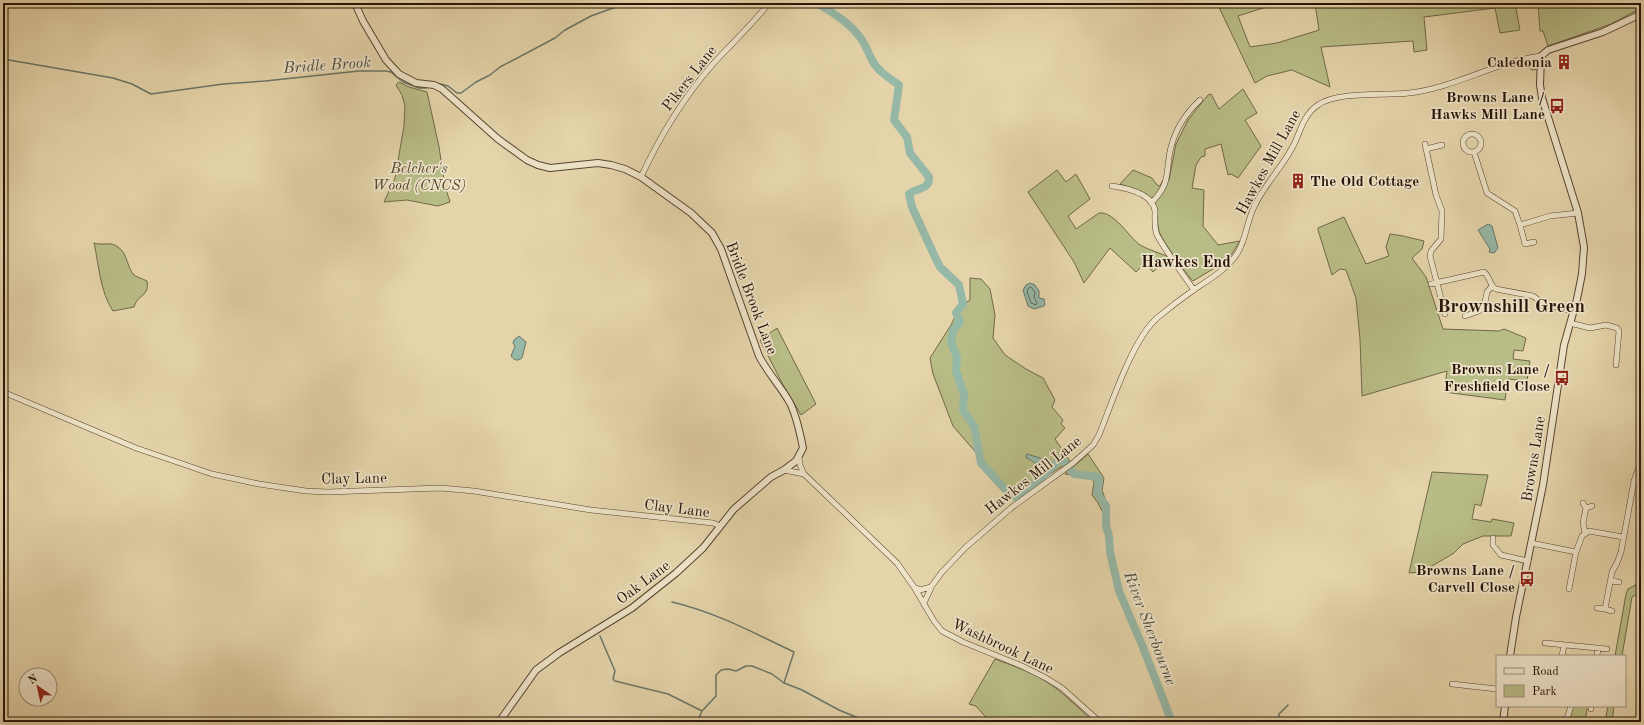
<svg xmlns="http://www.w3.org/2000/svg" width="1644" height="725" font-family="'Old Standard TT',serif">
	<rect width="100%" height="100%" fill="#e5d4aa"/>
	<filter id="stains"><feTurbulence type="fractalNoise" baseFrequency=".005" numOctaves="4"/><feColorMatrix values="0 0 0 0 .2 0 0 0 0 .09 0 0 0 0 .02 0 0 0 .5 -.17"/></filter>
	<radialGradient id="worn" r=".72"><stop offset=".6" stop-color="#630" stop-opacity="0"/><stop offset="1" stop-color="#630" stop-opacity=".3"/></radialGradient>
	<path fill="#b8bc86" stroke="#706848" d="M1217,3H1264L1266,7L1238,16L1250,47L1277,43L1319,30L1315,3H1515L1520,30L1500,33L1495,8L1424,17L1427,50L1414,52L1413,41L1321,47L1330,87L1292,70L1267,76L1255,83Z
		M1538,3H1641V8L1611,24L1548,46L1543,31H1540Z
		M1528,60L1534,63L1538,69L1532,70L1525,64L1514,65V64Z
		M399,82L409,87L427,92L439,147L445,186L450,202L438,206L407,200L384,202L395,178L404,126L405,106L402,95L396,85Z
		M1243,89L1257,113L1245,120L1261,146L1238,178L1231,174L1228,175L1221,144L1205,149V156L1201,157L1196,165L1192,188L1204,190L1203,226L1218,245L1240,241L1228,260L1193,281C1186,274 1161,239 1159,231C1156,221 1160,212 1154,203L1126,186L1120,184L1133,170L1152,178L1157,185L1160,186L1163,180H1169L1176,144L1188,120L1208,95L1211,94L1219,109Z
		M1057,170L1066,182L1076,174L1090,199L1068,216L1076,229L1099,213C1114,211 1129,237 1140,245C1149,250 1160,253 1169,257L1153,272L1145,263L1136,272L1110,248L1084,283L1074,262L1028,192Z
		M1344,217L1366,264L1389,256L1386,247L1390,234L1403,236L1424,241L1422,249L1412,258L1426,277L1443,329L1499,331L1504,329L1526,338L1523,351L1514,350L1513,359L1530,361L1527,381L1508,379L1505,400L1444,392L1447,371L1362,396L1360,339L1356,298L1346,270L1340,269L1332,275L1318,230V228Z
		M94,243C102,246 111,241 118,247C127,253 127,266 133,274C136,277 143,279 147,281C150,297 137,294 134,307L113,311C100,292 99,265 94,243Z
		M970,278L981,279L990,289L995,315L993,338L1005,355L1026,369L1043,378L1055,400L1052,407L1063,420L1061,424L1065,428L1055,439L1070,461L1015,497L988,471L981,463L979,456L953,426L933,374L930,358C937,347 944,336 951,325C956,315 959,306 970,300Z
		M777,328L816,404L801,415L782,383L760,340Z
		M1088,454L1104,478L1102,490L1109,510L1102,511L1098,503L1092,495L1094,482L1091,478L1065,474Z
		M1432,472L1488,475L1481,506L1475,504L1472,519L1491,522L1492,519L1514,523L1511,536H1483L1463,544L1454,553L1422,572L1409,573Z
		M1641,580V592L1632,597L1622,656H1615L1626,594L1628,589L1641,582Z
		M995,659C1011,665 1029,671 1044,680C1062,691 1078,708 1094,722H990L976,706L969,704Z
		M1573,706H1590V709H1587L1585,722H1568Z
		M1608,706H1614L1612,722H1605Z"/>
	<path fill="#96b8a7" stroke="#6a7668" d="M1488,224L1492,226L1498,248L1494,253L1489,252L1490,249L1478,230Z
		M1030,283L1035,285L1039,291V298L1044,299L1045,304L1044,306L1034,309L1028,306L1023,290L1026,285Z
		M519,336L526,342L522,358C517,361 515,361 511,356L515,346L513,343L514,340Z
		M1027,454L1040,458L1049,469C1039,471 1035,460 1026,458Z"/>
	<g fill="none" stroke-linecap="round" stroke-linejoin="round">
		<path stroke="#5e6658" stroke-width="1" d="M1031,287L1035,292L1034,297L1037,303L1036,305L1031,303L1027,292L1028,289Z"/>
		<path stroke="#6a7668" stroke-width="1.5" d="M3,59L113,78L132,84L151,94L223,84L265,81L359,71H386L391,72L403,82L419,88H426L429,86
			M433,82L448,86L457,93H461L476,82L490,75L500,67L555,38L565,30L591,16L627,3
			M672,602C715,612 754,633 794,652L784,683
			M600,636L615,671L613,679L615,681L668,694L702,711
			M697,722L702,711L716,696V675L721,670L728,669L736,671L746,666H752L772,674L784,683L802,690L839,710L868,722
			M1278,722L1279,714L1288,705"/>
		<path stroke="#96b8a7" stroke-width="8" d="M818,3C832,13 849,22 859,36C865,43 867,50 871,58C877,71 888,77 899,85L894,120L907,137L910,153L929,177C930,190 916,188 909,194L912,207L935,257L940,267L959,285L963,304L956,313L960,322L953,330L951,343L957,357L956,371L964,395L963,410L974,426L981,463L1004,488L1015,497L1034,484L1062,458L1071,471L1074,474L1098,477L1099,481L1097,493L1106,506V526L1109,536L1110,552L1119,591L1142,645L1172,722"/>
		<defs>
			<path id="minor" d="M1463 143a9 9 0 1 1 18 0a9 9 0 1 1-18 0Z
				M1425,144L1436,195L1442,211L1441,239L1431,251L1430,256L1445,314
				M1426,149L1442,145
				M1474,152L1487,193L1515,211L1520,225
				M641,177C660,136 683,98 713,64C732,43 752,25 769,3
				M1112,186C1126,188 1153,193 1155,211C1155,218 1154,228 1157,235C1167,253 1182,273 1194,290
				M1151,203C1172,183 1165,171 1171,147C1176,128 1186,113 1200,100
				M1534,242L1525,244L1520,225L1550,216L1578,213
				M1431,284L1484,272C1490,276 1489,285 1496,289L1533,296L1544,304L1573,311
				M1465,316L1479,311L1484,307L1487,292L1492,286
				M1570,323L1590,328L1606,325L1617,328L1619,331L1616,365
				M3,392L136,448L212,474L259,484L306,491L328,492L440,488L474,491L591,510L713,523L720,526
				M799,457L800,465L804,474L897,563L914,587L934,621L942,631L963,642L1022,666L1046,678L1062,688L1100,722
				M784,470L804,474
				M1583,503L1586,508L1583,523L1585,533
				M1586,508L1592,506
				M1493,538V545L1501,555L1528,561
				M1531,543L1576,552L1582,536L1589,531L1623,537
				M1611,581L1619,582
				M914,587L920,590L931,587L942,572L966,547L1011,508L1073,463L1093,445L1099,435C1112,403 1132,340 1157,318C1169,308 1182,298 1195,289C1210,279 1229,268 1238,252C1246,239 1247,221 1254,207C1264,185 1281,169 1292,148C1301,132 1302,116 1318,105C1337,91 1384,96 1409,93C1454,88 1495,62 1541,56
				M1569,589L1576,552
				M924,603L931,588
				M1597,608L1605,609
				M1612,611L1605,609L1612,572L1617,563L1621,552L1634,481L1641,461
				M1545,643L1607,649
				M1562,656L1564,645
				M1597,656L1598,648
				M1452,684L1497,689
				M1591,709V706
				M1566,722L1571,706"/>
			<path id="tertiary" d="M355,3L363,21L386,60L399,74L416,83L434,85L442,89L498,139L527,160L538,165L550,168L598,163L611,165L625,169L641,177L691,213L712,233L721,249L759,356C768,373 781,387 790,403C797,417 800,433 803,448L796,461L784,470L771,477L734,509L703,548L676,573L632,608L559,653L536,670L499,722
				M1510,656L1516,617L1543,485L1564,345L1577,299L1582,274L1584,247L1578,213L1542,98L1540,85L1541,56L1548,50L1603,32L1641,14
				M1503,722L1505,706"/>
		</defs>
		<use href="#minor" stroke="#564431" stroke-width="6"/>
		<use href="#tertiary" stroke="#564431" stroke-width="8"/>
		<use href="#minor" stroke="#eee3c8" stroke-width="5"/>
		<use href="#tertiary" stroke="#eee3c8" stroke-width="6"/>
	</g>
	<defs>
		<symbol id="building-bare" viewBox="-9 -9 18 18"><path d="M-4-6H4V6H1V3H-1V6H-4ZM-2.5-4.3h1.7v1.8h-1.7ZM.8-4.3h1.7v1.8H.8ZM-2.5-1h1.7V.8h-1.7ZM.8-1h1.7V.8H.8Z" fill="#8f2418" stroke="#eee3c8" stroke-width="2.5" paint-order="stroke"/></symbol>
		<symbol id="bus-bare" viewBox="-9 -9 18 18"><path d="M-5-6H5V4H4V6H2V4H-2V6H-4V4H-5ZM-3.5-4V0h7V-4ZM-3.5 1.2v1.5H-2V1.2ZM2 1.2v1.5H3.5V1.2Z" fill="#8f2418" stroke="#eee3c8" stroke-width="2.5" paint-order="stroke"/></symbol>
	</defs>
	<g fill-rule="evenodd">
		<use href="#building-bare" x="1553" y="51" width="22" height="22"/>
		<use href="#bus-bare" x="1546" y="95" width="22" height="22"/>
		<use href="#building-bare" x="1287" y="170" width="22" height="22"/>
		<use href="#bus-bare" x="1551" y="367" width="22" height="22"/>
		<use href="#bus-bare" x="1516" y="568" width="22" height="22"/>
	</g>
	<g text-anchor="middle" stroke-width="3.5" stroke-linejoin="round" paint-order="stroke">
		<g font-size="15" font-weight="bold" fill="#271409" stroke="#eee3c8" text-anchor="end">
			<text x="1552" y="67">Caledonia</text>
			<text x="1545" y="102">Browns Lane /<tspan x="1545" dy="17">Hawks Mill Lane</tspan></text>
			<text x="1310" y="186" text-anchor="start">The Old Cottage</text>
			<text x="1550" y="374">Browns Lane /<tspan x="1550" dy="17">Freshfield Close</tspan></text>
			<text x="1515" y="575">Browns Lane /<tspan x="1515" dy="17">Carvell Close</tspan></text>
		</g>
		<g font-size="15" fill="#271409" stroke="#eee3c8">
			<text transform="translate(689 78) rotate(-52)" y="5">Pikers Lane</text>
			<text transform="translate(1268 162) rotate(-61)" y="5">Hawkes Mill Lane</text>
			<text transform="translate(752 298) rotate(69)" y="5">Bridle Brook Lane</text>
			<text transform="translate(1533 459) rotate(-81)" y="5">Browns Lane</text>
			<text transform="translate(1033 475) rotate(-38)" y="5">Hawkes Mill Lane</text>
			<text transform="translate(354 478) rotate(-1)" y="5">Clay Lane</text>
			<text transform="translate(677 508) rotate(7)" y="5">Clay Lane</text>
			<text transform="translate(643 582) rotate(-37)" y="5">Oak Lane</text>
			<text transform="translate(1003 646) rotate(25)" y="5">Washbrook Lane</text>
		</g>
		<g font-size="15" font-style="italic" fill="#52462e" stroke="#eee3c8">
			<text x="419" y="173">Belcher's<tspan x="419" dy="17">Wood (CNCS)</tspan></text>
		</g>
		<g font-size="16" font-style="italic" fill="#4e4d40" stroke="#eee3c8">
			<text transform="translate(327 64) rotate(-4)" y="6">Bridle Brook</text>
			<text transform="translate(1151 628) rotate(69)" y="6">River Sherbourne</text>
		</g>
		<g font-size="16" font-weight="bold" fill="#271409" stroke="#eee3c8">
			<text x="1186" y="267">Hawkes End</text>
		</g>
		<g font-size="19" font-weight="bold" fill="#271409" stroke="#eee3c8">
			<text x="1511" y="312">Brownshill Green</text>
		</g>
	</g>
	<rect width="1644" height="725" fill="none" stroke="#e5d4aa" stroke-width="16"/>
	<rect x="4" y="4" width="1636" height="717" fill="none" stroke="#271409" stroke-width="2"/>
	<rect x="8" y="8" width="1628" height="709" fill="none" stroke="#271409"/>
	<rect x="1496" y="655" width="130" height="52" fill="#eee3c8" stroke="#9e907c"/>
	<rect x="1504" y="668" width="20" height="6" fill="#eee3c8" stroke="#9e907c"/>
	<text x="1532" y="675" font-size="12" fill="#271409">Road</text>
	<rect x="1504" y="685" width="20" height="12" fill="#b8bc86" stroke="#9e907c"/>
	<text x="1532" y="695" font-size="12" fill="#271409">Park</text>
	<g transform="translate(38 687) rotate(326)"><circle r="19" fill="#eee3c8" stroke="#9e907c"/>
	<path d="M0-3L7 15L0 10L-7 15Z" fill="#8f2418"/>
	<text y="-6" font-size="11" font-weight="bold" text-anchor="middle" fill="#271409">N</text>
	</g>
	<rect width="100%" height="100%" filter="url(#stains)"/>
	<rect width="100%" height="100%" fill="url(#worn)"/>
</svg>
